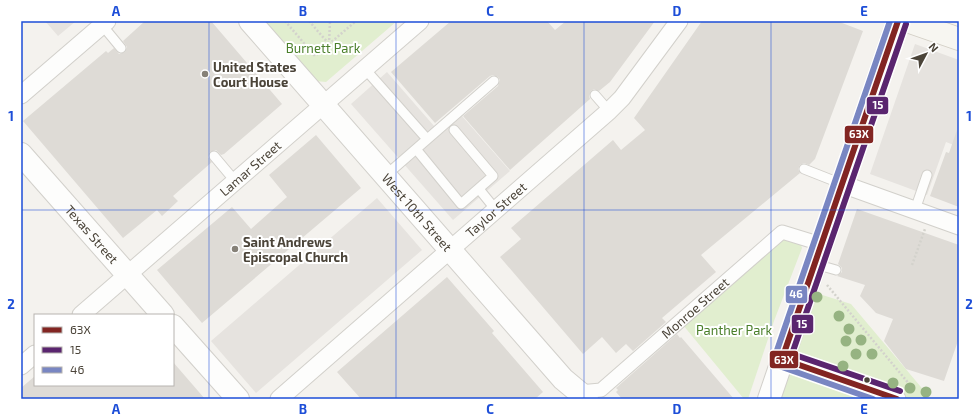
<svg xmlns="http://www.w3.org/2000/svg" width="980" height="420" font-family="'Exo 2',sans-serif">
	<rect width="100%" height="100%" fill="#f4f2ee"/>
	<path fill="#e1eecf" d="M263,21H397L326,82L315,81Z
		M784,239L800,242L802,248L774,321L748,399H744L683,325Z
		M816,293L851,304L926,393L925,399H777Z"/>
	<path fill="#e6e3df" d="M45,21H76L58,36Z
		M915,44L959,60V147L946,142L927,195L870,174Z
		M387,72L441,134L462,116L510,171L453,220L351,104Z
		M377,198L422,250L256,393L211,341Z"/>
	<path fill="#dedbd6" d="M145,21H211L282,104L224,154L221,155L216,150L210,152L208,157L212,162L173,196L178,201L162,216L157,210L123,238L23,121L106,51L108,53L114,48L119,54L125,52L127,47L123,41Z
		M451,21H547L555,30L566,21H655L610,82L599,91L594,89L591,91L589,96L590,99L510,170L463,116L498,86L500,80L498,77L493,75L490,76L435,123L391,72Z
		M702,21H837L863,31L815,159L809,165L804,163L800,165L798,169L800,173L701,255L716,272L662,318L666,322L633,351L626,344L616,353L602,337L583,354L500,257L521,239L511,228L613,140L621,150L645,130L634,118Z
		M957,130L959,131V207L930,196L946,152L949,153Z
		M316,135L361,188L202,323L157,270L232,207L251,229L287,197L269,175Z
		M857,209L959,245V338L944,381L906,369L884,341L893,319L876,313L860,296L865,285L837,276L842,272V268L838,264Z
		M447,277L494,331L492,333L543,392L535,399H361L337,372Z
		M677,334L680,338L681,337L734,399H622L616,392L618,390L616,388Z
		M173,362L205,399H21V388L35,376V385H173Z"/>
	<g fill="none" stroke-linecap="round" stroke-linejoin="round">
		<defs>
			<path id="service" d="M102,25L121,48
				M365,69L427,139
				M595,95L609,111
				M416,149L461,204L493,176L454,130
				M214,156L235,181
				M804,169L842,184
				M385,176L494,81
				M479,189L496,210
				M915,210L927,175
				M815,264L836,270"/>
			<g id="pedestrian">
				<path id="s1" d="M579,392L601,390L782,232L821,244"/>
			</g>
			<g id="minor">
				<path d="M21,95L107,21"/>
				<path d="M842,184L959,226"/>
				<path id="s2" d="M81,315L420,21"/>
				<path d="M782,359L897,399"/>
				<path d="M21,366L35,354"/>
				<path id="s3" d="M279,399L609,111L622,98L679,21"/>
			</g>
			<g id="tertiary">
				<path id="s4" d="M250,21L563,379L587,399"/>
				<path id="s5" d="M21,154L163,315"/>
				<path d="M173,326L238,399"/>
				<path d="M769,399L898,21"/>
			</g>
			<path id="secondary" d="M907,21L959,39"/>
		</defs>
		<use href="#service" stroke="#d2d0cb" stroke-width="11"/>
		<use href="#pedestrian" stroke="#d2d0cb" stroke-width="15"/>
		<use href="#minor" stroke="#d2d0cb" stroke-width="19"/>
		<use href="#tertiary" stroke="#d2d0cb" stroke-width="24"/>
		<use href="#secondary" stroke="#d3cfc5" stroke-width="24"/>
		<path stroke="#d3d2cc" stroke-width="2.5" stroke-dasharray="2 2" stroke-linecap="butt" d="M285,21L315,56L356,21
			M309,21L329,44
			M329,44L330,21
			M912,265L925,229
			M827,285L910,385"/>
		<use href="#service" stroke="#fdfdfc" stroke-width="9"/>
		<use href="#pedestrian" stroke="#fdfdfc" stroke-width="13"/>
		<use href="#minor" stroke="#fdfdfc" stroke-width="17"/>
		<use href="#tertiary" stroke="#fdfdfc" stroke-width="22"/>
		<use href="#secondary" stroke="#f7f6f1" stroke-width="22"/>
		<defs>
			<path id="bus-1" d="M897,399L782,359L898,21"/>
			<path id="bus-2" d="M900,391L792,354L906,24"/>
			<path id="bus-3" d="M873,399L779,366L774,359L890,21"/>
		</defs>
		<use href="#bus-1" stroke="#fff" stroke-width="9"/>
		<use href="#bus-2" stroke="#fff" stroke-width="9"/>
		<use href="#bus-3" stroke="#fff" stroke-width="9"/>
		<use href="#bus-1" stroke="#822522" stroke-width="6"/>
		<use href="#bus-2" stroke="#5a256f" stroke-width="6"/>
		<use href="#bus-3" stroke="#7986c2" stroke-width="6"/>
	</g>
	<g fill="#96b382">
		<circle cx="817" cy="297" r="5.5"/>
		<circle cx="839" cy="316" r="5.5"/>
		<circle cx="849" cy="329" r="5.5"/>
		<circle cx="861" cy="340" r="5.5"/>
		<circle cx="846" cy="341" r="5.5"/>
		<circle cx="856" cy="354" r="5.5"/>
		<circle cx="872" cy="354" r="5.5"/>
		<circle cx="843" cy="366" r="5.5"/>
		<circle cx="893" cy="383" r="5.5"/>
		<circle cx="910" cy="388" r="5.5"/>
		<circle cx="926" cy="392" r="5.5"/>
	</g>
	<path fill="none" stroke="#1d4ed8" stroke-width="1" stroke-opacity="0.55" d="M209,21V399M396,21V399M584,21V399M771,21V399M21,210H959"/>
	<g fill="#868178" stroke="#fff" stroke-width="1.5">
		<circle cx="205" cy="74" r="4"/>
		<circle cx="235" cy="249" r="4"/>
	</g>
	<circle fill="#4b4439" stroke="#fff" stroke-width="1.5" cx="867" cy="380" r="3.5"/>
	<g text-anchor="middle" stroke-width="4" stroke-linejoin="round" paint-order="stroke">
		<g font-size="13" fill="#4a7f2a" stroke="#fff">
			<text x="323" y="53">Burnett Park</text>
			<text x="734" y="335">Panther Park</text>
		</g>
		<g font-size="13" font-weight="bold" fill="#4b4439" stroke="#fff" text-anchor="start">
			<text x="213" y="72">United States<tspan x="213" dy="15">Court House</tspan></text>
			<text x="243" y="247">Saint Andrews<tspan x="243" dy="15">Episcopal Church</tspan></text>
		</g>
		<g font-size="13" fill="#4b4439" stroke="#fff">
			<text dy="5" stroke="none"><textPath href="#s2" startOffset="224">Lamar Street</textPath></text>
			<text dy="5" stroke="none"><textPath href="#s3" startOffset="288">Taylor Street</textPath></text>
			<text dy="5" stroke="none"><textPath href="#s4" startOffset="254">West 10th Street</textPath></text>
			<text dy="5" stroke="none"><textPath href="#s5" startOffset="107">Texas Street</textPath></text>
			<text dy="5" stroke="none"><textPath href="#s1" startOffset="147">Monroe Street</textPath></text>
		</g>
	</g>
	<g stroke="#fff" stroke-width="1.5">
		<rect x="866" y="96" width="23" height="19" rx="4" fill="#5a256f"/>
		<rect x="844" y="125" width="30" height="19" rx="4" fill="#822522"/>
		<rect x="785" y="285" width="23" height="19" rx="4" fill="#7986c2"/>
		<rect x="791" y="314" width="23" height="20" rx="4" fill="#5a256f"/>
		<rect x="769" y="350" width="30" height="19" rx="4" fill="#822522"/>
	</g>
	<g font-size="11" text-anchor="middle" font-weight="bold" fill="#fff">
		<text x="878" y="109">15</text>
		<text x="859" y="138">63X</text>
		<text x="796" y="298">46</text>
		<text x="802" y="328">15</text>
		<text x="784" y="364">63X</text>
	</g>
	<rect width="980" height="420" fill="none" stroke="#ffffff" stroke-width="44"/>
	<rect x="34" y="314" width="140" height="72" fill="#ffffff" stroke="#b7b4b0"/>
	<rect x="42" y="327" width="20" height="6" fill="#822522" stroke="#b7b4b0"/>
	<text x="70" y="334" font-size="12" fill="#4b4439">63X</text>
	<rect x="42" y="347" width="20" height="6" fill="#5a256f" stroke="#b7b4b0"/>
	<text x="70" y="354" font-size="12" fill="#4b4439">15</text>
	<rect x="42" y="367" width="20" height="6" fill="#7986c2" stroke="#b7b4b0"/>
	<text x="70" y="374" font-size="12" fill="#4b4439">46</text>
	<g transform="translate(926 54) rotate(49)" stroke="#ffffff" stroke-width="3" paint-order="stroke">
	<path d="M0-3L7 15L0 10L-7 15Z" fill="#4b4439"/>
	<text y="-6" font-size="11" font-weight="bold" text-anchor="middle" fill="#4b4439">N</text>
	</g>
	<rect x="22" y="22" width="936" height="376" fill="none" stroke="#1d4ed8" stroke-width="1.5"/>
	<g font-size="13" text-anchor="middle" font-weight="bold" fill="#1d4ed8">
		<text x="116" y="16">A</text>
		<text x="303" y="16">B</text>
		<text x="490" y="16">C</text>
		<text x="677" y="16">D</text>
		<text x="864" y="16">E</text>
		<text x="11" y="121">1</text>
		<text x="969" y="121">1</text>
		<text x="11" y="309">2</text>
		<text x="969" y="309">2</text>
		<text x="116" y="414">A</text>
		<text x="303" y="414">B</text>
		<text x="490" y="414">C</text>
		<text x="677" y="414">D</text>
		<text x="864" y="414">E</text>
	</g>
</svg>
